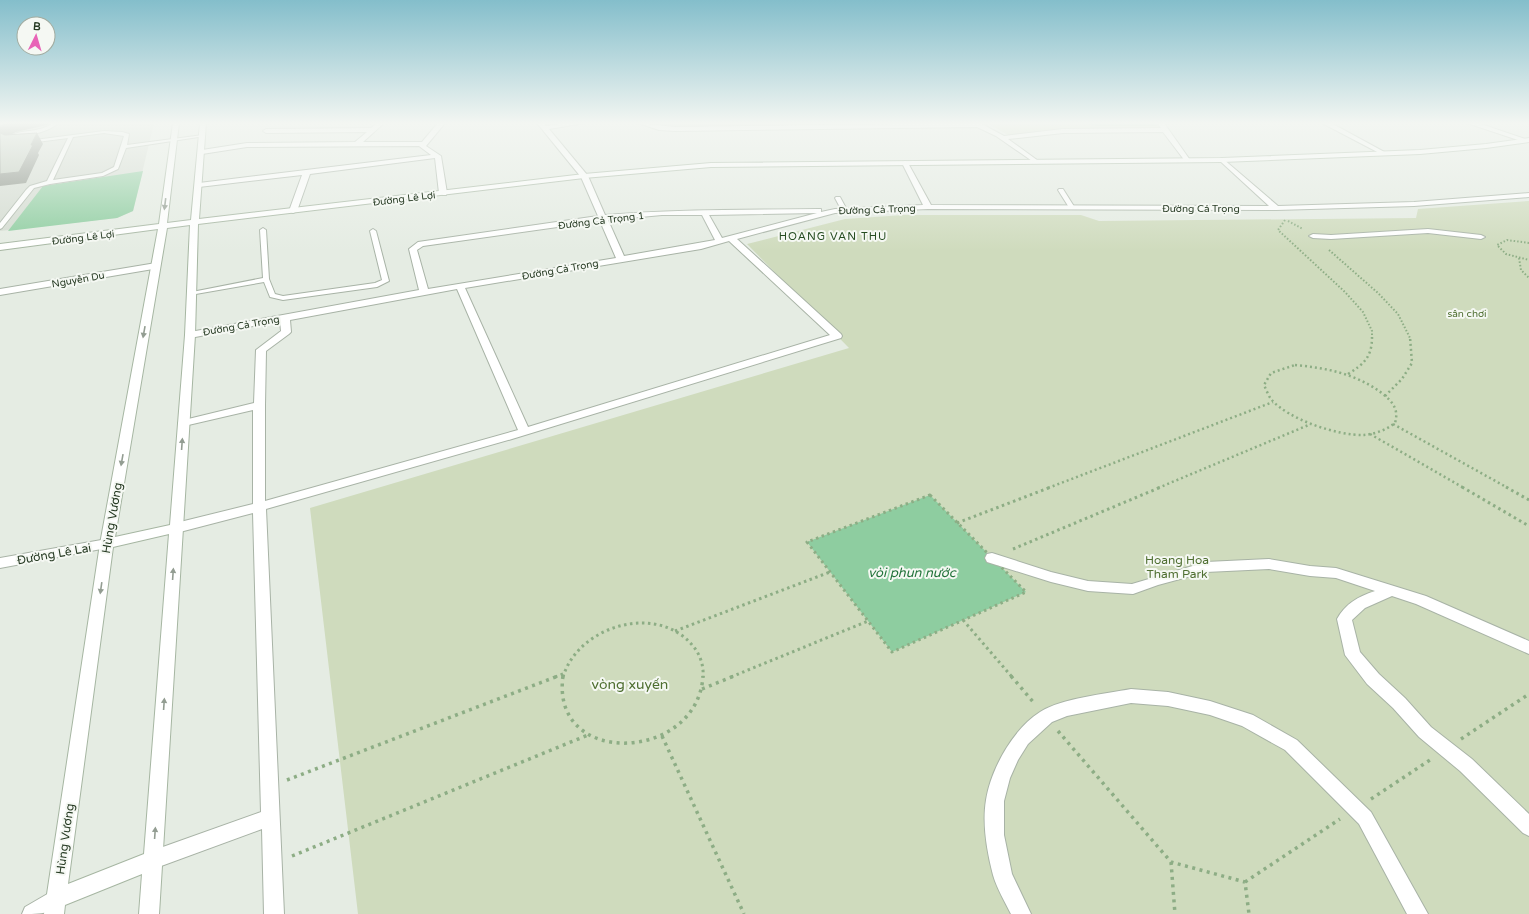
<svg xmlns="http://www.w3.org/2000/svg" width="1529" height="914" font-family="'Varela Round',sans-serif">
	<rect width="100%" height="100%" fill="#e5ece3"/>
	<path fill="#d4dbd1" d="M0,123H154L133,211L117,218L0,231Z"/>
	<path fill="#cfdbbd" d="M645,123H945L686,127Z
		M987,123H1157L1161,128H1072L1008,135Z
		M1529,201V914H358L310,508L849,348L747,244L845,219L904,215H1081L1099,221L1416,218L1418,209Z"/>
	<path fill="#8ecda0" d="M1078,123H1155L1157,126H1098Z
		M143,171L133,211L117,218L8,231L43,186Z
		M930,495L1026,592L892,652L807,542Z"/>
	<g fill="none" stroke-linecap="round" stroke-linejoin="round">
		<defs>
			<path id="lane" d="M53,123H58C45,135 25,134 9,139L7,138C20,128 39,134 53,123Z
				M104,131L122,132L129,134L127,145L203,135L205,136L126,148L118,169L103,176L50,184L34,188L2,228L0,229V223L26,190L30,186L47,181L68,138L29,143L27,142V141ZM104,133L124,136L114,167L102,173L53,180L73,137Z
				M1059,189H1063L1075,208L1074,209H1070L1058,190Z
				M836,197H840L847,210L846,211H842L835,198Z
				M263,228L266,230L269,279L275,294L283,296L375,283L382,280L370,231L373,229L376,231L389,281L377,287L283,300L270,297L264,282L190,295V293L192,292L263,278L260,230Z"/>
			<path id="street" d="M377,123H384L363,142H422L438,123H445L426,146L441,156L447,193L446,195H443L439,193L435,158L310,174L297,211L293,213L289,211L302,175L199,187L195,185L199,183L431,155L419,146L247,147L202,154L199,152L202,150L247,143L355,142L367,132L266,133L263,131L266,129L371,128Z
				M537,123H544L546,126L564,123H584L549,129L588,176L605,215C676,209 747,210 818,209H821V212L835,209L923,205L902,163L905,161L908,163L931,205L1269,206L1220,161V159L1222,158L1278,206L1414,202L1529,193V197L1414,206L1276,210L928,209L835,213L737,239L841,334L842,336L841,338L512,439L266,509L284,914H264L262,829L153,869L146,867L144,860L146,853L261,812L253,513L176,533L171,531L169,528L171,525L176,523L253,504V410L184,426L180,425L178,423L180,421L254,403L256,350L281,331L280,321L190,338L185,335L190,332L419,290L409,249L418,242L598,216L581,177ZM817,213L722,238L709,215ZM662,215H702L715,240L624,256L608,220ZM600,221L616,258L428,289L417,250L423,246ZM729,241L830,335L528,427L465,288L701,249ZM457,289L518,430L265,501V405L266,351L289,334L291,332L290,320Z
				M638,123L675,127L980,123L1004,136L1063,129L1161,128L1158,124L1164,123L1190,160L1185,161L1163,132L1063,133L1008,139L1037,160V162L1035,163L996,136L977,127L675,131L659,130Z
				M1322,123H1331L1388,154L1383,155Z
				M1467,123H1478L1528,140L1529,141L1524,142Z
				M1428,229L1481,235L1485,237L1481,239L1428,233L1331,239L1313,238L1309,236L1313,234L1331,235Z
				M156,263L160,266L159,268L0,295V289Z
				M107,539L112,541L114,544L112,547L0,568V558Z
				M992,553L1051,572L1088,581L1132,584L1206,562L1269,559L1310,566L1336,568L1426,596L1529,641V654L1416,604L1392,596L1365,608L1352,620L1360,652L1379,674L1405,698L1431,727L1472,759L1529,814V836L1523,833L1460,771L1419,737L1393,708L1367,684L1345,655L1337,619C1345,604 1359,596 1375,591L1336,578L1310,576L1269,569L1206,572L1158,585L1133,594L1088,591L1051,582L987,562L985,558L987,554Z
				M1131,689L1168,692L1210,701L1253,715L1297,740L1371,812L1428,914H1407L1359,824L1285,750L1242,726L1210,715L1168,706L1131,703L1067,716L1052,722L1028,744L1018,760L1010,778L1004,801V835L1012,874L1031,914H1011C1005,902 997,889 993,875C987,852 982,824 986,800C991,769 1013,729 1040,712C1062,698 1105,694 1131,689Z
				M56,889L63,892L66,899C58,914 39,914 22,914L25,907Z"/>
			<path id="secondary" d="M173,123H179L167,223L191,220L200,123H206L199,219L584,174L711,163L1222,158L1420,150L1486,144L1529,138V142L1486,148L1420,154L1222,162L711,167L584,178L198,224L195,335L159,914H139L142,874L65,905L64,914H44L100,544L158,229L0,250V244L159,224ZM190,225L185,335L170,525L115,537L167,228ZM169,534L144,854L68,884L113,547Z"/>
		</defs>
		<use href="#lane" stroke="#a8b3a6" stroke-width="2"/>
		<use href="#street" stroke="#a8b3a6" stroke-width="2"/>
		<use href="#secondary" stroke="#a6b6a2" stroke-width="2"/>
		<path stroke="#8dad85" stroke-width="2" stroke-dasharray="1.5 2" stroke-linecap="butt" d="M1285,220L1278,230L1345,292L1363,312L1372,331V338
			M1288,221L1303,229
			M1529,243L1507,240L1497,245L1506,254L1529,260
			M1329,250L1378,293L1398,314L1410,338
			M1519,258L1521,270L1529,278"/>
		<path stroke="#8dad85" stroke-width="2.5" stroke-dasharray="2 3" stroke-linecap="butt" d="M1295,365C1327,368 1357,374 1383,394C1393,402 1399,410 1395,423C1386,430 1375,434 1364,435C1338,436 1287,419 1271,399C1268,395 1266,389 1264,385L1271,373Z
			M1348,374C1364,364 1372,357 1372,337
			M1385,396L1402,379L1412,363L1410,337
			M1393,424L1508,488
			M1370,434L1464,488
			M1048,488L1273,402
			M1158,488L1311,424"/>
		<path stroke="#8dad85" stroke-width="3" stroke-dasharray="2.5 3.5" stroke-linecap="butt" d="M1462,487L1529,526
			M1506,487L1529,500
			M930,495L1026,592L892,652L807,542Z
			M957,523L1051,487
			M1013,549L1161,487
			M963,620L1012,677
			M675,631L830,572
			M555,677L563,674
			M563,677C578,626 657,602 693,646C700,654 704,666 703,677
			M731,677L868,621"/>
		<path stroke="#8dad85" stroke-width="3.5" stroke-dasharray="3 4.5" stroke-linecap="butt" d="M563,676C550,769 698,762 703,676
			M1011,676L1035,704
			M702,689L734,676
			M1058,731L1171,862L1245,882L1249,914
			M662,736L744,914
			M1461,739L1529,694
			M287,780L558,676
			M1371,799L1430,760
			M292,856L588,735
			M1171,862L1175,914
			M1245,882L1340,819"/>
		<use href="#lane" fill="#fff" fill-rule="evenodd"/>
		<use href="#street" fill="#fff" fill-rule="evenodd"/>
		<use href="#secondary" fill="#fff" fill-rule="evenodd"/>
	</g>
	<path fill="#868d83" d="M6,123H50L47,125L16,132L4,138L0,136V127Z
		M37,133L43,144L38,153L39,155L26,183L0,186V174L31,145Z"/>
	<path fill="#bfc9bb" stroke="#868d83" d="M0,123H6L0,127Z
		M0,133L5,135L37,133L31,145H33L19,172L0,174Z"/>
	<defs><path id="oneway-solid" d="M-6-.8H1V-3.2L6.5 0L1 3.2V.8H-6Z"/></defs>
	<g fill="#939d92">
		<use href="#oneway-solid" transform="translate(165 204) rotate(97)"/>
		<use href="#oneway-solid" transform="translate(144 332) rotate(100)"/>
		<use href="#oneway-solid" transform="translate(182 444) rotate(-86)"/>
		<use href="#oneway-solid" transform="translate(122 460) rotate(100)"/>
		<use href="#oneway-solid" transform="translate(173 574) rotate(-86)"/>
		<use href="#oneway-solid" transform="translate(101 588) rotate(98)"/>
		<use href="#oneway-solid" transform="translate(164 704) rotate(-86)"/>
		<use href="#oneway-solid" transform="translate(155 833) rotate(-86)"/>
	</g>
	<linearGradient id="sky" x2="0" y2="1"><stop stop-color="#84becb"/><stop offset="0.49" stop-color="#f3f6f2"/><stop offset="1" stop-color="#f3f6f2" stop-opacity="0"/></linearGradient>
	<rect width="1529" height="251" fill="url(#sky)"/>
	<g text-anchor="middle" stroke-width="4" stroke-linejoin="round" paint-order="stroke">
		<g font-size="10" fill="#273b24" stroke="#f5f8f3">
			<text transform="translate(404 198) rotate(-7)" y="4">Đường Lê Lợi</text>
			<text x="1201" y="212">Đường Cả Trọng</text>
			<text transform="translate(877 209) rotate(-2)" y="4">Đường Cả Trọng</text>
			<text transform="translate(601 220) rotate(-7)" y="4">Đường Cả Trọng 1</text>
			<text transform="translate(83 237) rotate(-7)" y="4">Đường Lê Lợi</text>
			<text transform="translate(560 269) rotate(-10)" y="4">Đường Cả Trọng</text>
			<text transform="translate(78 279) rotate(-10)" y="4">Nguyễn Du</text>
			<text transform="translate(241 325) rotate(-10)" y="4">Đường Cả Trọng</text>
		</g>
		<g font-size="10" fill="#4f6f31" stroke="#f5f8f3">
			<text x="1467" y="317">sân chơi</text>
		</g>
		<g font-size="11" letter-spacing="1" fill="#264c21" stroke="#f5f8f3">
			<text x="833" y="240">HOANG VAN THU</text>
		</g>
		<g font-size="12" fill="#273b24" stroke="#f5f8f3">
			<text transform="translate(112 518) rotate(-80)" y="4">Hùng Vương</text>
			<text transform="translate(54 554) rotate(-10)" y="4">Đường Lê Lai</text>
			<text transform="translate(65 839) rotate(-82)" y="4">Hùng Vương</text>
		</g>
		<g font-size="12" fill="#4f6f31" stroke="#f5f8f3">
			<text x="1177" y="564">Hoang Hoa<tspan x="1177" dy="14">Tham Park</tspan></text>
		</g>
		<g font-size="13" font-style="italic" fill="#22733a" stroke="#f5f8f3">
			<text x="912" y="577">vòi phun nước</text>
		</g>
		<g font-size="14" fill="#4f6f31" stroke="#f5f8f3">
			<text x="630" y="689">vòng xuyến</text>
		</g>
	</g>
	<g transform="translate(36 36) rotate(5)"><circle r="19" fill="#f5f8f3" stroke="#a3aca0"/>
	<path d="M0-3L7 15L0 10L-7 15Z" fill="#e864b7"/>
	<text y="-6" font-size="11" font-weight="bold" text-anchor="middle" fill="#273b24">B</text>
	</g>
</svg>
